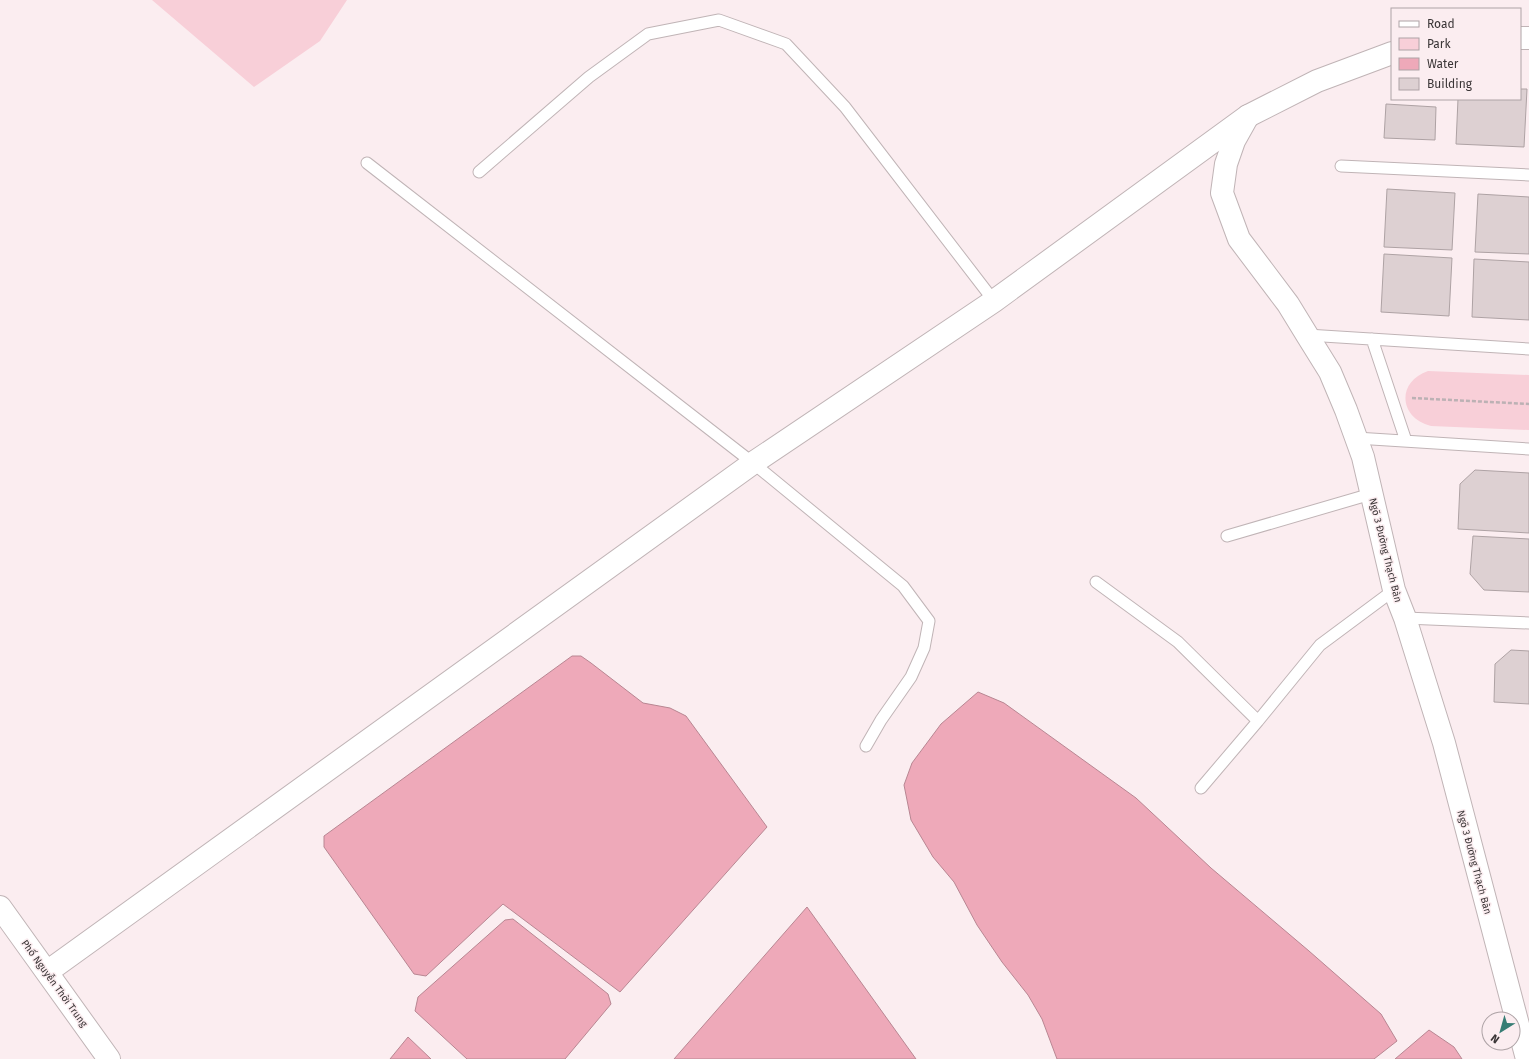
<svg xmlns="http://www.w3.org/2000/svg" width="1529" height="1059" font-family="'Fira Sans',sans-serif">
	<rect width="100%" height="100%" fill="#fbedf0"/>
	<path fill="#f8cfd8" d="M152,0H347L320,41L254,87Z
		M1428,371L1529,375V430L1431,426C1399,418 1396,382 1428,371Z"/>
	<path fill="#eea9b9" stroke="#b88692" d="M572,656H581L591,663L643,703L670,708L686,716L767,827L620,992L503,904L426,976L414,974L324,847V836Z
		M978,692L1004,703L1136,798L1211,868L1309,951L1381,1014L1397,1041L1374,1059H1057L1042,1019L1028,995L1002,962L977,925L954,882L933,857L911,820L904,785L912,763L941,724Z
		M807,907L916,1059H674Z
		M513,919L608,994L611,1004L565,1059H467L415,1011L418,997L505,920Z
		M1429,1030L1454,1047L1462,1059H1395Z
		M408,1037L431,1059H390Z"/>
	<path fill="#ddd0d2" stroke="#aea2a4" d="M1520,89H1527L1524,147L1456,144L1458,99H1520Z
		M1386,104L1436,107L1435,140L1384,138Z
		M1387,189L1455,193L1452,250L1384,247Z
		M1478,194L1529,197V254L1475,252Z
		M1384,254L1452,258L1449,316L1381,312Z
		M1474,259L1529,262V320L1472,317Z
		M1475,470L1529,473V533L1458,529L1460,484Z
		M1473,536L1529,539V592L1484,590L1470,574Z
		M1511,650L1529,651V704L1494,702L1495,664Z"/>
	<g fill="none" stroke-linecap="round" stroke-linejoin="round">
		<defs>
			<path id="lane" d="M367,163L753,463L903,586L929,621L924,648L911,677L881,720L866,746
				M1341,166L1529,175
				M479,172L589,77L648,34L719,20L786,44L845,107L994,301
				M1307,335L1529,349
				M1372,339L1406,441
				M1356,438L1529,449
				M1227,536L1371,494
				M1096,582L1178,642L1258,721L1320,645L1394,590
				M1405,618L1529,623
				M1201,788L1258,721"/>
			<path id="street" d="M1248,116L1234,141L1226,164L1222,193L1239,239L1288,304L1307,335L1330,372L1346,410L1363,457L1394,590L1405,618L1444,743L1527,1059"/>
			<path id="secondary" d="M1520,38H1529
				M0,907L109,1059
				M47,972L753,463L994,301L1248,116L1317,81L1392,53"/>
		</defs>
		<use href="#lane" stroke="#c0b4b6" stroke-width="13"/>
		<use href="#street" stroke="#c0b4b6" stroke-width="24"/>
		<use href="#secondary" stroke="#c0b4b6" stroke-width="24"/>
		<path stroke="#bcb1b4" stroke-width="2.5" stroke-dasharray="4 2" stroke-linecap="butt" d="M1412,398L1529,404"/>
		<use href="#lane" stroke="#fff" stroke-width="11"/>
		<use href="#street" stroke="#fff" stroke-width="22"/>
		<use href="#secondary" stroke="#fff" stroke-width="22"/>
	</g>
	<g text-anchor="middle" stroke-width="3" stroke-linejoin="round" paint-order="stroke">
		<g font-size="10" fill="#3a3536" stroke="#fbedf0">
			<text transform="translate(1386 550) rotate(76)" y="4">Ngõ 3 Đường Thạch Bàn</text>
			<text transform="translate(1475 862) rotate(75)" y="4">Ngõ 3 Đường Thạch Bàn</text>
			<text transform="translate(55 983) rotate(54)" y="4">Phố Nguyễn Thời Trung</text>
		</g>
	</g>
	<rect x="1391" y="8" width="130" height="92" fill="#fbedf0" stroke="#aea3a6"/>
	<rect x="1399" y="21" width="20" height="6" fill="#ffffff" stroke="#aea3a6"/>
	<text x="1427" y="28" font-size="12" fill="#3a3536">Road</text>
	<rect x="1399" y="38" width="20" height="12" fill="#f8cfd8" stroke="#aea3a6"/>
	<text x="1427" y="48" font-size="12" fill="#3a3536">Park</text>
	<rect x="1399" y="58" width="20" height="12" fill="#eea9b9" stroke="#aea3a6"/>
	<text x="1427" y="68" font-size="12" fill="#3a3536">Water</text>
	<rect x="1399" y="78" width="20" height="12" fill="#ddd0d2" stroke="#aea3a6"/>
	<text x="1427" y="88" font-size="12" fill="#3a3536">Building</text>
	<g transform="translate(1501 1031) rotate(217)"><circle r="19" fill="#fbedf0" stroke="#aea3a6"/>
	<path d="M0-3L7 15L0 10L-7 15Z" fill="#377d74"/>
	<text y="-6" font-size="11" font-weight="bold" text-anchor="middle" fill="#3a3536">N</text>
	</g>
</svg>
